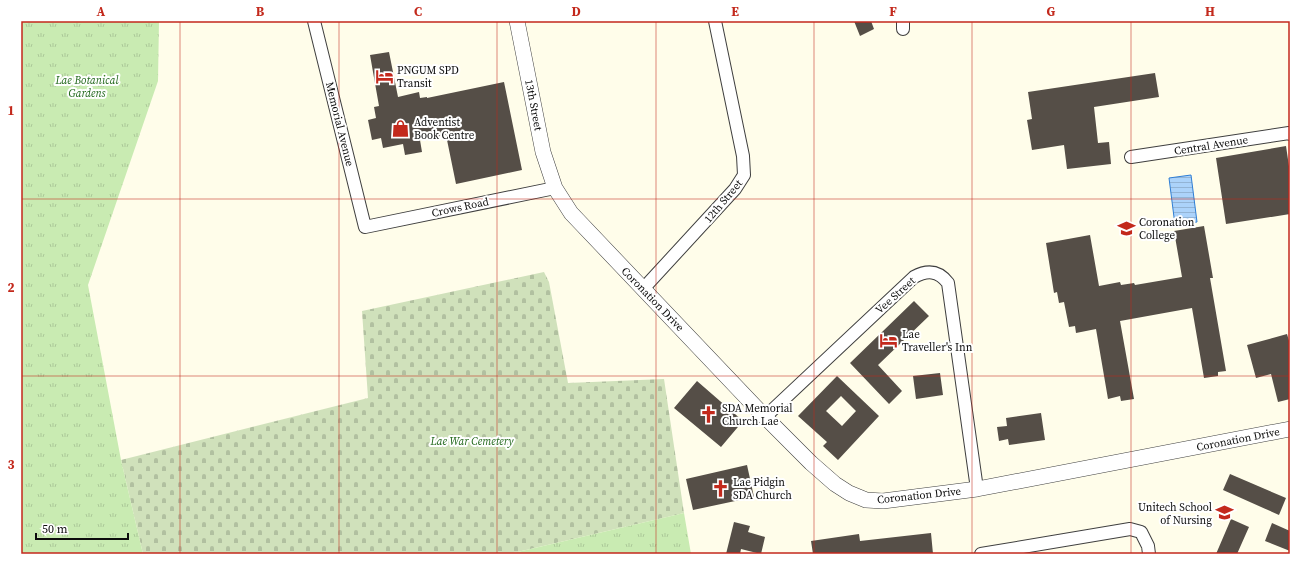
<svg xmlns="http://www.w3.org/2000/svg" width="1311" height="575" font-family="'Source Serif 4',serif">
	<defs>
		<pattern id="cemetery-stones" width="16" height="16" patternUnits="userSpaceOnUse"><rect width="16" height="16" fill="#d0e1bb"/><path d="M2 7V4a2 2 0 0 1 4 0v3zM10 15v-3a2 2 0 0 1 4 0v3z" fill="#b1c0a0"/></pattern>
		<pattern id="park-tufts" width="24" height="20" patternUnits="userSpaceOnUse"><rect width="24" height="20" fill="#c9ebb2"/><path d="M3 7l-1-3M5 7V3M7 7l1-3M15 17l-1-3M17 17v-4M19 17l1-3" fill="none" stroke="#abc898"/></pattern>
		<pattern id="water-rules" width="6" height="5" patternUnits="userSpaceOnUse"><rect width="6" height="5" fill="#acd3fa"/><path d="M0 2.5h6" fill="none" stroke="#93b4d5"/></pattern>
	</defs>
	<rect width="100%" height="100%" fill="#fffdea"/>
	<path fill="url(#cemetery-stones)" d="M544,272L549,282L568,383L664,379L684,513L509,554H143L121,460L368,398L362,311Z"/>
	<path fill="url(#park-tufts)" d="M21,21H159L158,81L88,285L121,460L143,554H21Z
		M684,513L691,554H509Z"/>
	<path fill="url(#water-rules)" stroke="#2f7ed5" d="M1191,175L1197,222L1175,225L1169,178Z"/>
	<path fill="#554e47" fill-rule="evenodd" d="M854,21H871L874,29L860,36Z
		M389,52L398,97L419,92L420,98L427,97V98L504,82L522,170L456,184L446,135L420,140L422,152L405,155L403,144L383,148L381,138L372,140L368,120L376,118L374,107L379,106L370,55Z
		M1155,73L1159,97L1094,107L1098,143L1109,142L1111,164L1067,169L1064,145L1032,150L1027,120L1032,119L1028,92Z
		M1286,146L1290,173V214L1226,224L1216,158Z
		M1204,226L1213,278H1210L1226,371L1218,372V376L1204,378L1192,308L1120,321L1134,399L1121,401L1120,396L1108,399L1096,329L1076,333L1075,326L1069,327L1064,302L1059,303L1057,292L1054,293L1046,243L1090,235L1099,286L1120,282L1121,285L1134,283L1135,285L1182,277L1174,231Z
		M914,301L929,316L878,365L902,391L889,404L850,363Z
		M1287,334L1290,344V399L1278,402L1271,374L1256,378L1247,345Z
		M940,373L943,395L916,399L913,376Z
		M837,376L879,416L838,460L823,446L827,442L798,416ZM841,396L856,411L842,426L826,411Z
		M697,381L743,421L721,447L674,408Z
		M1041,413L1045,440L1009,445L1008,439L999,441L997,427L1007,426L1006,418Z
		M747,465L754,497L693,510L686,479Z
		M1230,474L1286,498L1279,515L1223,490Z
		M1231,519L1249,527L1237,554H1216Z
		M734,522L750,526L748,532L765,537L761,554L741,549L740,554H726Z
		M1272,523L1290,531V551L1265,541Z
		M931,533L933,554H813L811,541L859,534L860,541Z"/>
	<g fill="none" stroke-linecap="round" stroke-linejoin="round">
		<defs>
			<path id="minor" d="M314,21L365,227L555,188
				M903,21V29
				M1131,157L1289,133L1290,134
				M643,289L735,189L744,175L743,156L715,21
				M765,417L914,277C927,270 938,270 948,283L977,489
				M981,554L1130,529L1141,532L1148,546L1149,554"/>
			<path id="tertiary" d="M517,21L543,152L555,188L571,213L765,417L811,463L835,484L849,493L866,500L883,501L977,489L1290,429"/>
		</defs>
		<use href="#minor" stroke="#3f3f3f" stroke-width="14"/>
		<use href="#tertiary" stroke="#3f3f3f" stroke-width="16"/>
		<use href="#minor" stroke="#fff" stroke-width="12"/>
		<use href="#tertiary" stroke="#fff" stroke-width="15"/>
	</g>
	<path fill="none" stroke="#c3291c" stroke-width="1" stroke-opacity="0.55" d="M180,21V554M339,21V554M497,21V554M656,21V554M814,21V554M972,21V554M1131,21V554M21,199H1290M21,376H1290"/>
	<defs>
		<symbol id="hotel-bare" viewBox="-9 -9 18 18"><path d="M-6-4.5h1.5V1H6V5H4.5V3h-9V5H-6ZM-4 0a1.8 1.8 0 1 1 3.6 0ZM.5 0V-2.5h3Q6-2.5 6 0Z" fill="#c3291c" stroke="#fff" stroke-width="2.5" paint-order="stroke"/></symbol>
		<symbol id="shop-bare" viewBox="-9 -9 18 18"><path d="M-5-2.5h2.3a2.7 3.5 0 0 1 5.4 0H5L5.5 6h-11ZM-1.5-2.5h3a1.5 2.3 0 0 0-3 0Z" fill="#c3291c" stroke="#fff" stroke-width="2.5" paint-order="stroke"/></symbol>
		<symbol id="school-bare" viewBox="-9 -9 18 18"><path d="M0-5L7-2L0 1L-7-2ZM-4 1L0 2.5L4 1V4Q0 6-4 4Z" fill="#c3291c" stroke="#fff" stroke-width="2.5" paint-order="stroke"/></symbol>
		<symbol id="church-bare" viewBox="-9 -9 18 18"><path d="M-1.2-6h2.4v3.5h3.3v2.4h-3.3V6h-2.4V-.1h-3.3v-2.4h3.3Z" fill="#c3291c" stroke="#fff" stroke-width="2.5" paint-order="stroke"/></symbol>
		<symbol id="university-bare" viewBox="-9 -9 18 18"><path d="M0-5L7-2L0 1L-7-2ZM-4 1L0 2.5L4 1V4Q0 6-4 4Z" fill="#c3291c" stroke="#fff" stroke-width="2.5" paint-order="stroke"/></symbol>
	</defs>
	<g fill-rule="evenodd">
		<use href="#hotel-bare" x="372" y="64" width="25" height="25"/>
		<use href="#shop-bare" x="388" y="116" width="25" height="25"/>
		<use href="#school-bare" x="1114" y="216" width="25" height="25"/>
		<use href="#hotel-bare" x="876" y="328" width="25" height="25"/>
		<use href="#church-bare" x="696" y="402" width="25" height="25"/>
		<use href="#church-bare" x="708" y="476" width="25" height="25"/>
		<use href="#university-bare" x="1212" y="500" width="25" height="25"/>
	</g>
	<g text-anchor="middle" stroke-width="4" stroke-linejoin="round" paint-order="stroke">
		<g font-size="11" fill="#0c0c0c" stroke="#fff" text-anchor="start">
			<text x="397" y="74">PNGUM SPD<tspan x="397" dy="13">Transit</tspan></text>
			<text x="414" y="126">Adventist<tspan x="414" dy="13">Book Centre</tspan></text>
			<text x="1139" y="226">Coronation<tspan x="1139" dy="13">College</tspan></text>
			<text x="902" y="338">Lae<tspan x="902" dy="13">Traveller's Inn</tspan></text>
			<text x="722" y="412">SDA Memorial<tspan x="722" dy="13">Church Lae</tspan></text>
			<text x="733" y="486">Lae Pidgin<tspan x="733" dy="13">SDA Church</tspan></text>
			<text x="1212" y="511" text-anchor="end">Unitech School<tspan x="1212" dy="13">of Nursing</tspan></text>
		</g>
		<g font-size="11" font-style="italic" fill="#1f6619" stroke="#fff">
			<text x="87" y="84">Lae Botanical<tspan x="87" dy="13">Gardens</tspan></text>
			<text x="472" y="445">Lae War Cemetery</text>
		</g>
		<g font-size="11" fill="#0c0c0c" stroke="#fff">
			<text transform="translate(534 105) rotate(79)" y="4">13th Street</text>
			<text transform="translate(340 124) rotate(76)" y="4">Memorial Avenue</text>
			<text transform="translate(1211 145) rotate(-9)" y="4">Central Avenue</text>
			<text transform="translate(723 201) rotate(-50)" y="4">12th Street</text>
			<text transform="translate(460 207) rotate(-12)" y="4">Crows Road</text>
			<text transform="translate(895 295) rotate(-42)" y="4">Vee Street</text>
			<text transform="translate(653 299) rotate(46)" y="4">Coronation Drive</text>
			<text transform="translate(1238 439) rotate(-11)" y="4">Coronation Drive</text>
			<text transform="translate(919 495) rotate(-6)" y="4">Coronation Drive</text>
		</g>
	</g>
	<rect width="1311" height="575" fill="none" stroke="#ffffff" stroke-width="44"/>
	<path d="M36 533v6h92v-6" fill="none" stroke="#0c0c0c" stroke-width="2"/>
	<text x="42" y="533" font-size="12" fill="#0c0c0c" stroke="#ffffff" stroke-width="3" paint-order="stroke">50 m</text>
	<rect x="22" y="22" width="1267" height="531" fill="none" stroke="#c3291c" stroke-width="1.5"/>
	<g font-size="13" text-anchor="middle" font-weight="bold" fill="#c3291c">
		<text x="101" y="16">A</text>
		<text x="260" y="16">B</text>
		<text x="418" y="16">C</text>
		<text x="576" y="16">D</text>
		<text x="735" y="16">E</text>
		<text x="893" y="16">F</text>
		<text x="1051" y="16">G</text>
		<text x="1210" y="16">H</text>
		<text x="11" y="115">1</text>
		<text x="11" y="292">2</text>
		<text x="11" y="469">3</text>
	</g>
</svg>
